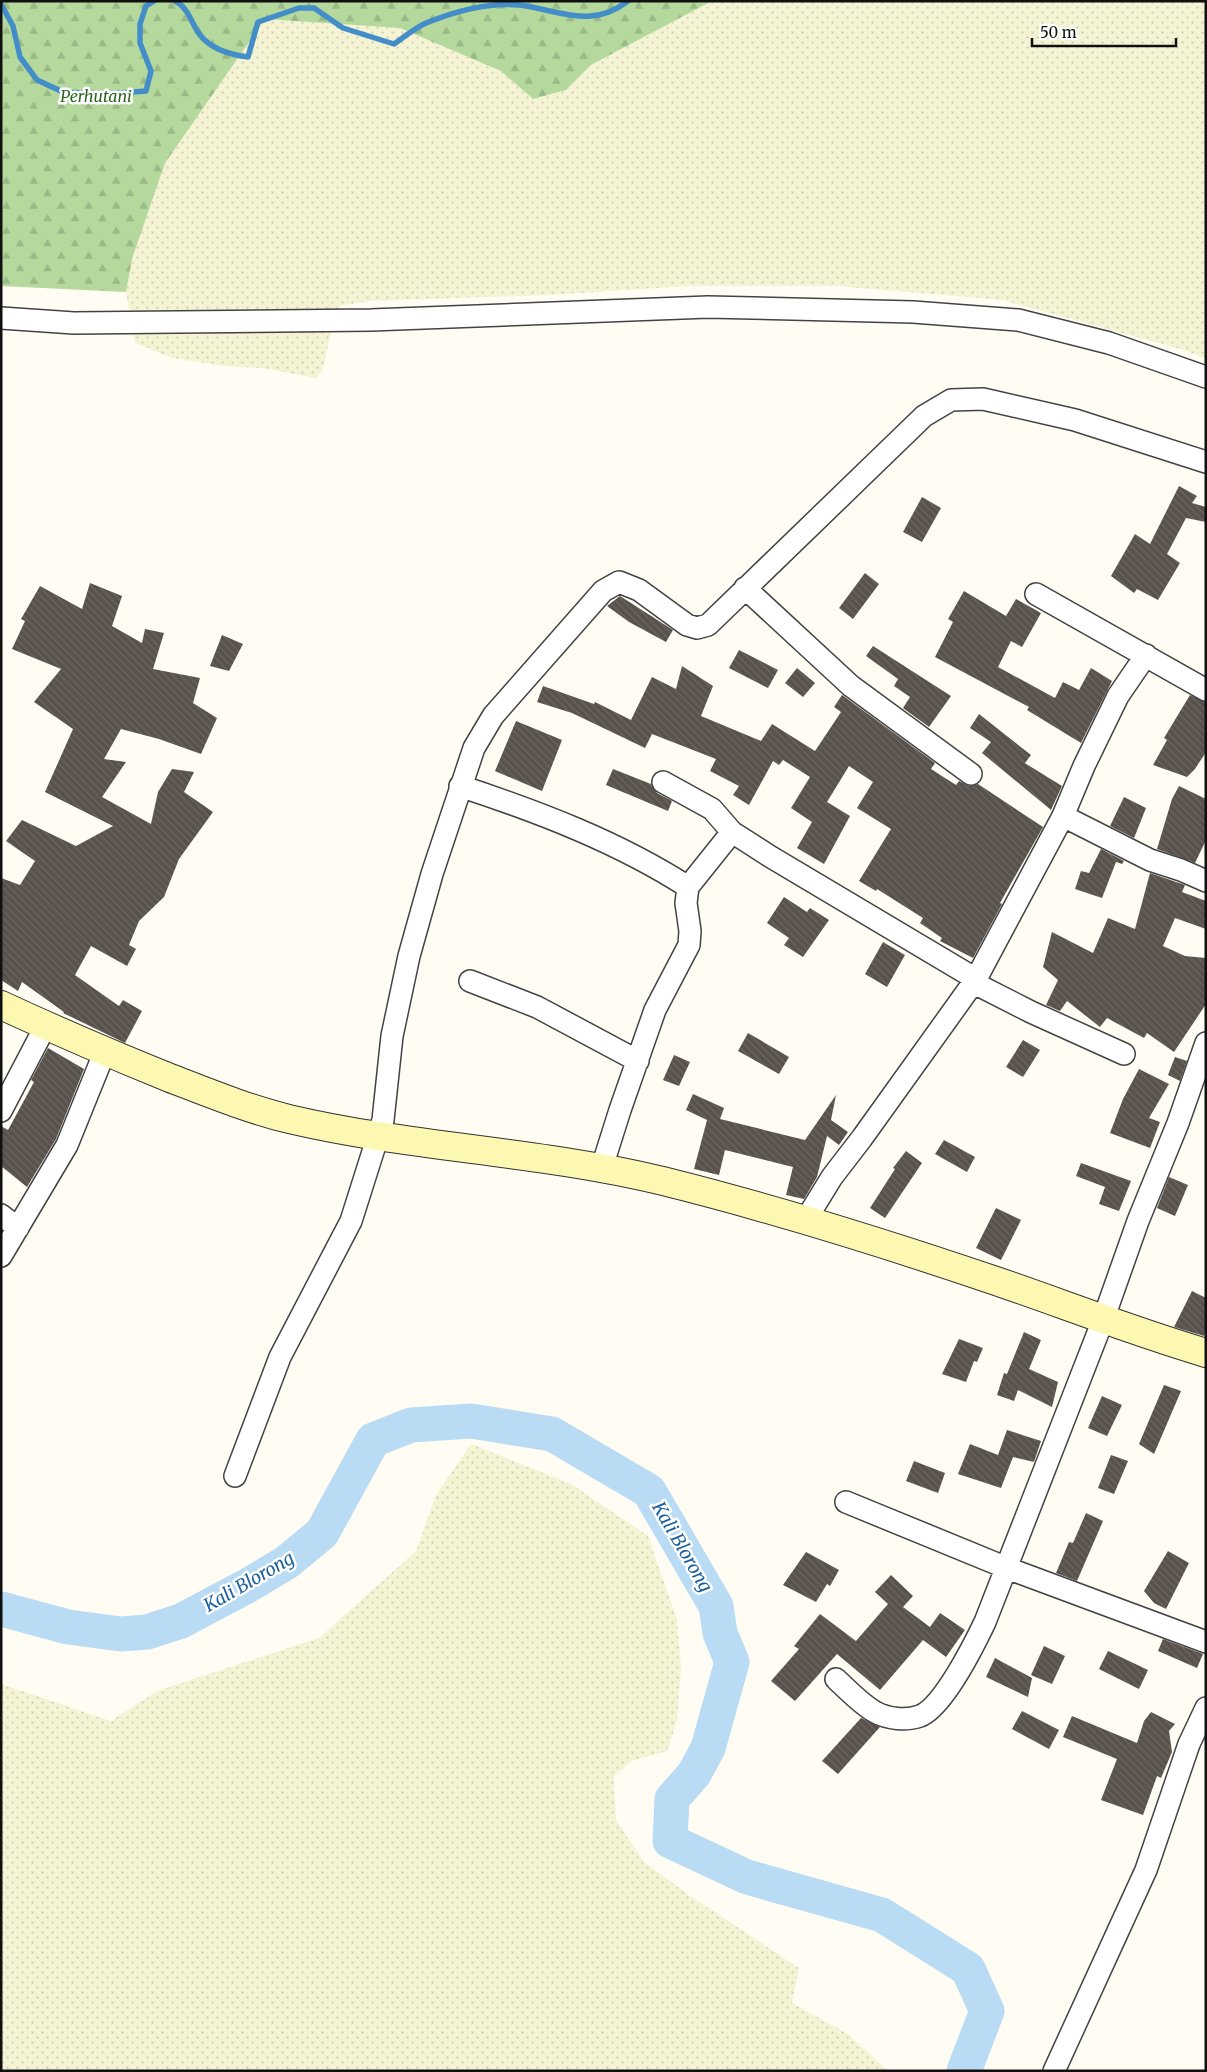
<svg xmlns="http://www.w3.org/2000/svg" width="1207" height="2072" font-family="Merriweather,serif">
	<defs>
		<pattern id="farmland-dots" width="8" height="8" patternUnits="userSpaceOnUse" patternTransform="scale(1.25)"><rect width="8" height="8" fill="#f4f3d3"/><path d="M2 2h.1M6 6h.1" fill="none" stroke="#d0cfb4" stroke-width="1.8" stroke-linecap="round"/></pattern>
		<pattern id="forest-firs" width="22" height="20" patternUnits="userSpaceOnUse" patternTransform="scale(1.25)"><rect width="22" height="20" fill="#b5d99d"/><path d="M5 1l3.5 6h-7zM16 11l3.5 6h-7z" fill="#9bb986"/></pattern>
		<pattern id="building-back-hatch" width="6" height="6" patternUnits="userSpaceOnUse" patternTransform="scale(1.25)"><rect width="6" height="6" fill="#58514c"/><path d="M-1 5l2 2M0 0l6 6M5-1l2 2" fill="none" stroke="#6b6561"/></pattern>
	</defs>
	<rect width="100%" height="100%" fill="#fffdf3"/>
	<path fill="url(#farmland-dots)" d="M712,1H1206V359L1187,351L1002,300L837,286H688L551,295L370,301L339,306L329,341L323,370L316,378L262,368L225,366L172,358L135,343L126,292L132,259L165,163L265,18L400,28L501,71L533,99L566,90L591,65Z
		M471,1444L571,1484L648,1536L677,1620L681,1667L677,1721L667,1751L632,1761L614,1776L616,1820L644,1862L689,1895L799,1968L792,2003L848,2034L888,2071H1V1684L111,1721L157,1691L319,1638L416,1551L436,1495Z"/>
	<path fill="url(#forest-firs)" d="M1,1H712L591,65L566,90L533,99L501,71L400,28L265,19L165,163L132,259L126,292L1,286Z"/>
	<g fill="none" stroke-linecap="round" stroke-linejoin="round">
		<path stroke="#438ec9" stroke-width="5.5" d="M175,1C189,8 191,23 200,35C211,49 232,55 248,57L258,22L299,8H314L343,28L394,44C404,37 415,28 426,23C453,12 489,2 519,5C560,10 590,30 628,1
			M1,4L13,26L20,57L37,80L63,92L105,94L146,91L151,71L140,43V24L146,6L154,1"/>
		<path stroke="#b9dcf4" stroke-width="35" d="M1,1609L68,1627L121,1634L147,1632L181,1621L247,1586L287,1562L322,1533L373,1440L411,1425L471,1421L552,1434L649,1491L716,1606L720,1633L732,1662L708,1748L694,1774L672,1799L670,1841L747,1877L882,1915L968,1969L987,2011L964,2071"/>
	</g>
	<path fill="url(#building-back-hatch)" d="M1179,486L1197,496L1192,503L1206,507V522L1186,518L1167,554L1180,563L1158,600L1137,589L1134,593L1111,576L1135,534L1150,544Z
		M922,497L941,508L922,542L903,532Z
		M865,573L879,584L853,619L839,608Z
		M90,583L122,596L112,626L142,643L145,629L164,633L153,669L200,678L193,703L217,718L201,754L159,739L121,729L104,759L126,762L102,797L151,824L158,792L172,769L194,772L184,792L213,812L179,859L164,897L139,921L129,945L136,949L127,966L91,946L75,975L119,1006L123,1000L142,1011L125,1043L63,1013L64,1012L22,982L18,991L1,980V878L20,885L35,861L6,841L22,820L76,846L113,826L45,792L73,729L34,702L61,669L12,649L25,621L21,619L40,586L82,609Z
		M964,591L1006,616L1016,599L1041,613L1022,647L1011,641L998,667L1055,698L1063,682L1079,690L1091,668L1112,681L1081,743L1027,710L1029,707L935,657L953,622L948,619Z
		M620,596L673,630L666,642L629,622L607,606Z
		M222,635L243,644L229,671L210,666Z
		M873,646L951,696L929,727L903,708L910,697L894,686L898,679L866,656Z
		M739,650L778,670L768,688L729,668Z
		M682,666L713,686L701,716L761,741L772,724L815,751L841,712L834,707L842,695L935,763L931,769L956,785L959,781L969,786L978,784L1043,827L1000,903L1002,904L973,958L940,941L942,938L920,923L923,918L877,889L876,891L859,881L891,829L857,808L873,782L849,766L827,802L850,816L824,864L797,848L812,822L791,808L810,777L783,760L779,765L773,761L749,805L733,795L739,786L710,771L716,759L652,734L645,748L572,713L537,702L543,686L594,704L595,702L631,720L652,677L676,689Z
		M797,668L815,683L803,697L785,683Z
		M1190,695L1206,702V752L1195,769L1187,777L1153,765L1167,740L1164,738Z
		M979,714L1031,755L1025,763L1015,757L1062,786L1051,810L982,753L991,742L970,728Z
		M516,721L562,740L542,791L495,771Z
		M613,769L651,784L657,793L672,801L668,811L606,785Z
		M1179,786L1206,799V840L1195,863L1157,849L1172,799Z
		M1124,797L1146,808L1134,838L1110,826Z
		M1101,849L1124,861L1122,864L1116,862L1102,898L1075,889L1081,871L1089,873Z
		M1150,873L1185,885L1182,892L1206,901V929L1175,918L1163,946L1185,956L1206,958V1004L1174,1052L1147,1033L1144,1038L1107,1018L1100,1027L1067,1001L1060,1011L1046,1005L1058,980L1043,967L1052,932L1093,953L1108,918L1135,929Z
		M784,897L807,912L810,908L829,920L803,957L784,945L789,938L767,923Z
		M883,942L905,955L887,987L865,974Z
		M748,1033L789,1057L779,1074L738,1051Z
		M1023,1040L1040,1050L1023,1077L1006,1067Z
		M48,1048L84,1069L56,1139L27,1187L1,1166V1126L8,1130L34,1082L31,1080Z
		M674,1055L690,1062L679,1086L663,1080Z
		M1175,1057L1187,1061L1180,1081L1168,1075Z
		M1139,1069L1169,1084L1149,1118L1160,1122L1150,1148L1110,1133L1123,1099Z
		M693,1094L724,1108L720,1119L805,1140L836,1095L831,1120L848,1132L839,1145L827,1136L817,1177L804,1199L786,1195L793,1167L725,1150L719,1175L694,1169L707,1120L686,1110Z
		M944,1140L975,1157L967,1172L935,1154Z
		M906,1151L922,1163L885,1218L870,1208L895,1169L893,1168Z
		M1081,1163L1131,1181L1119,1211L1099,1204L1105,1187L1076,1176Z
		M1169,1177L1188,1185L1175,1216L1157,1208Z
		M996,1208L1021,1220L1001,1260L976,1248Z
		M1192,1291L1206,1298V1331L1204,1336L1174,1327Z
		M1024,1332L1041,1340L1029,1369L1058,1382L1052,1407L1018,1390L1014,1401L997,1395L1004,1373L1007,1374Z
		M959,1339L983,1348L977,1362L974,1361L966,1382L942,1374Z
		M1164,1385L1181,1391L1154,1454L1139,1444Z
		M1102,1396L1122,1405L1107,1436L1088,1428Z
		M1007,1430L1041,1441L1034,1462L1013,1457L1001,1488L958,1474L970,1444L998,1455Z
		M1111,1455L1128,1461L1114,1494L1098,1488Z
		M914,1461L945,1473L938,1493L906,1481Z
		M1086,1513L1103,1521L1077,1581L1056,1573L1069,1542L1073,1543Z
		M1168,1551L1189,1563L1166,1609L1154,1603L1144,1591Z
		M806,1552L839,1570L830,1586L827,1584L816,1602L783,1585Z
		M891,1575L913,1596L903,1607L930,1627L940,1613L965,1630L946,1657L923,1640L880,1690L837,1654L795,1701L771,1681L799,1649L794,1646L820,1614L856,1641L888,1604L875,1592Z
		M1163,1639L1203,1654L1197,1668L1158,1651Z
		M1044,1646L1065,1656L1052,1684L1031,1675Z
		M1108,1651L1148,1670L1139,1689L1099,1669Z
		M995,1658L1032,1678L1028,1697L986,1677Z
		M1022,1711L1059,1730L1049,1749L1012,1729Z
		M1151,1712L1175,1724L1169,1731L1172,1752L1161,1778L1157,1776L1143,1815L1101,1800L1117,1759L1063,1737L1072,1716L1137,1743L1144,1721Z
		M861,1718L880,1727L838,1774L822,1761Z"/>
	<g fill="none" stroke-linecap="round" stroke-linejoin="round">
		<defs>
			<path id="street" d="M1,318L74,323L371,320L708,307L913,312L1018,320L1109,343L1206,377
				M745,588L851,686L971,774
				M1036,594L1206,690
				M663,782L712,809L732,832L771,857L976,979
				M460,786C539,812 618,842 688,887
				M1063,816L1150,860L1181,870L1206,881
				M470,981L537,1007L638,1061
				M974,983L1031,1012L1124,1054
				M1,1111L46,1025
				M602,1167L620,1110L655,1010L689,945L690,931L686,903L688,887L732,832
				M1,1215L18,1228
				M805,1221L832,1177L862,1138L976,979L1063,816L1084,766L1118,696L1146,655
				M1,1256L67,1145L105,1051
				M235,1476L280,1357L351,1221L383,1120L392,1036L409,956L432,874L474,748L493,716L603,591L619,582L639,590L687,625L697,628L708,625L924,416L951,400L983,399L1075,420L1206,462
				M846,1502L1007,1568L1206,1642
				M836,1679C848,1690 861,1704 875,1712C888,1719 906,1721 920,1716C943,1707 974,1645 985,1622L1103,1320L1138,1221L1178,1123L1206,1043
				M1054,2071L1146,1870L1189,1744L1206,1708"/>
			<path id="secondary" d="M1,1005C57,1031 113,1055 170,1078C209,1093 248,1109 289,1119C412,1148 540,1151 663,1181C775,1209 887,1244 996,1281C1066,1305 1135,1332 1206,1353"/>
		</defs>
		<use href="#street" stroke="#434343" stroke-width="24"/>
		<use href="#secondary" stroke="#323232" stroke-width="30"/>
		<use href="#street" stroke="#fff" stroke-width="21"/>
		<use href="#secondary" stroke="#fcf7b1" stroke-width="28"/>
	</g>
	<g text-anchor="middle" stroke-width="5" stroke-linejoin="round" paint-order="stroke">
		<g font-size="16" font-style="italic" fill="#2d6621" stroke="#fff">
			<text x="96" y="102">Perhutani</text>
		</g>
		<g font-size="18" font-style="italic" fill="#1c609e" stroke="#fff">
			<text transform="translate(682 1547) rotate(60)" y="6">Kali Blorong</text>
			<text transform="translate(249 1582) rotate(-30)" y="6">Kali Blorong</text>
		</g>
	</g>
	<rect width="1207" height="2072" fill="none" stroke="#101010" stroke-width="5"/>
	<path d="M1032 38v8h144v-8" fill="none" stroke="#101010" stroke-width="2.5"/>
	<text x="1040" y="38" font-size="15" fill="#101010" stroke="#ffffff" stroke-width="4" paint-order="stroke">50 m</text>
</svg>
